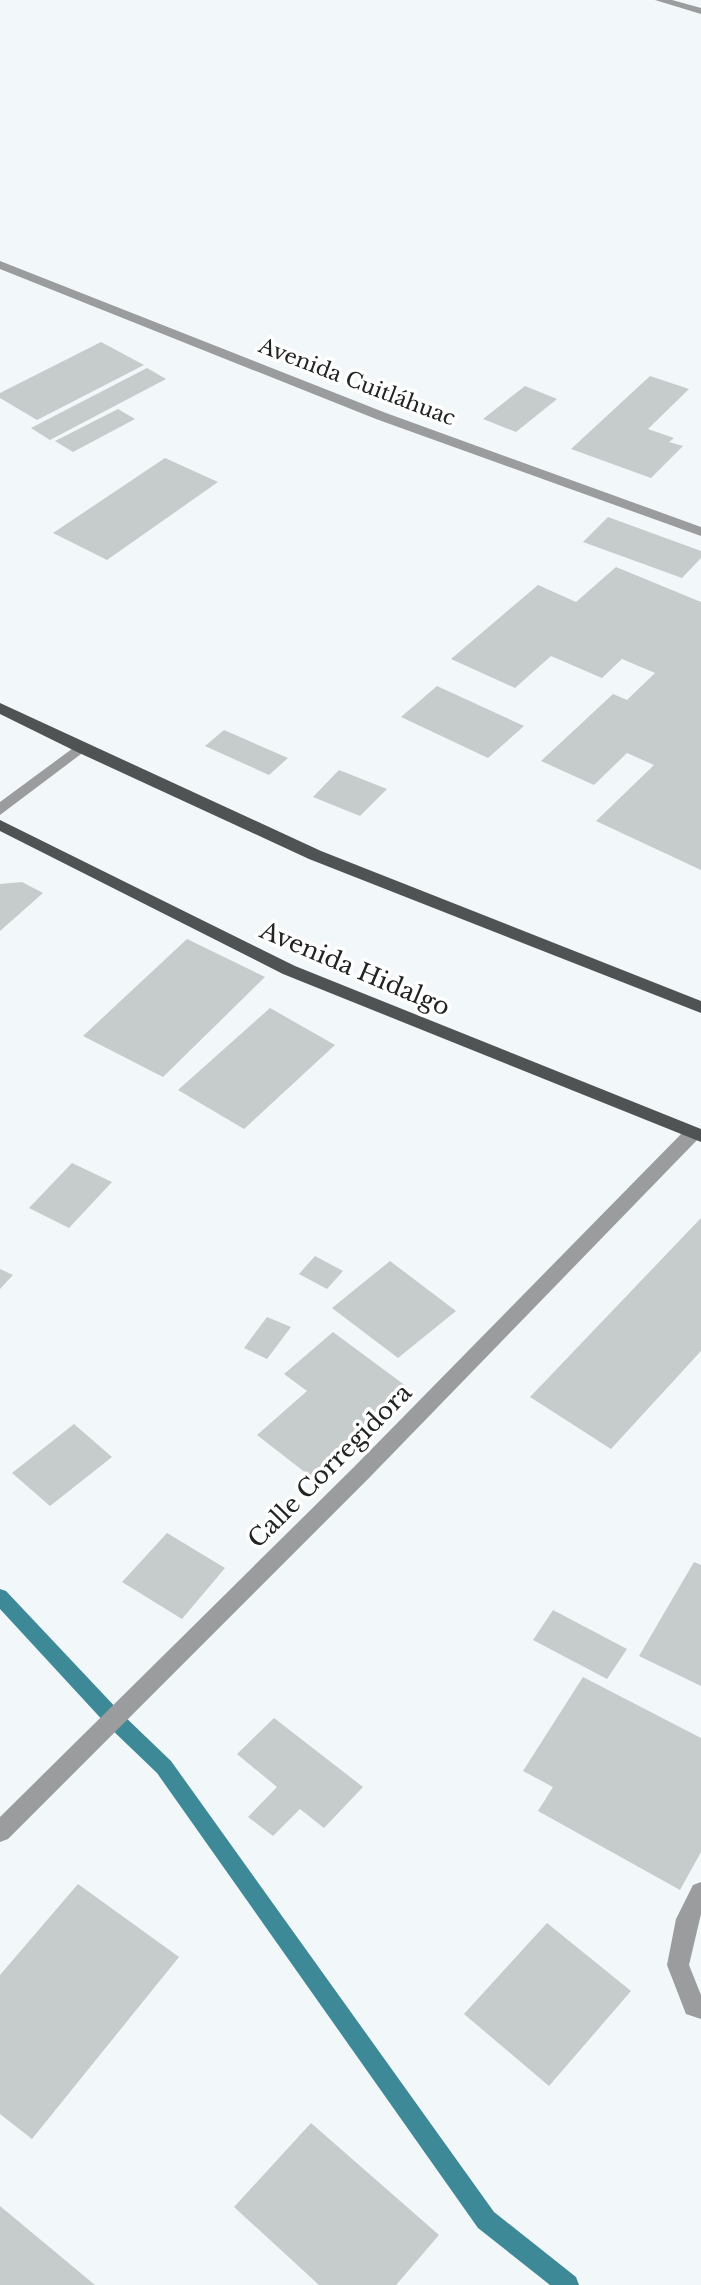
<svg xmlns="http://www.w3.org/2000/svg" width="701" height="2285" font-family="'Libre Baskerville',serif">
	<rect width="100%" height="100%" fill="#f2f7f9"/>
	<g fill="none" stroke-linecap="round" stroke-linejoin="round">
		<path fill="#3d8998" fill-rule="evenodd" d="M0,1589L6,1591L121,1713L171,1761L494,2212L576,2277L579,2285H550L478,2228L157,1773L107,1725L0,1609Z"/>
	</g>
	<path fill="#c6cbcc" d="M101,342L144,365L37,420L0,398V393Z
		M147,368L166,379L50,440L31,428Z
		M650,376L689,389L648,429L674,438L669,442L683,446L651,478L571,449Z
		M525,386L557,399L516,432L483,419Z
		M118,409L135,419L73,452L55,441Z
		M165,458L218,482L107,560L53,533Z
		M608,517L701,551V558L682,578L583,542Z
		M616,567L701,602V870L596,821L654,765L627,753L594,785L541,761L613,694L627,700L655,673L622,659L602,678L551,656L515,688L451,659L538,585L576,602Z
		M437,686L524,726L488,758L401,717Z
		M224,730L288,758L269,775L205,746Z
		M339,770L387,789L360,816L313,797Z
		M22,882L43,893L0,931V884Z
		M187,939L265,977L163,1077L83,1036Z
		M270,1008L335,1045L244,1129L178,1090Z
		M72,1163L112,1182L69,1228L29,1208Z
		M701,1218V1351L611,1449L530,1397Z
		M315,1256L343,1271L327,1289L299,1274Z
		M390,1261L456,1311L398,1358L332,1308Z
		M0,1269L13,1275L0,1289Z
		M267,1317L291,1327L267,1359L244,1348Z
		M333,1332L410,1389L311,1477L257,1435L307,1391L284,1374Z
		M74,1424L112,1457L50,1506L12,1473Z
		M167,1533L225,1568L182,1619L122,1582Z
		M694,1562L701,1565V1686L639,1656Z
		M553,1610L627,1649L607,1679L533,1640Z
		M583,1677L701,1738V1852L680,1890L538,1811L553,1787L523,1771Z
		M274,1718L363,1787L324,1828L300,1809L273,1836L248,1817L277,1787L237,1754Z
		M78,1884L179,1957L32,2139L0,2114V1975Z
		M547,1923L631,1991L549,2086L464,2014Z
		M311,2123L439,2235L396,2285H319L234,2207Z
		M0,2206L95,2285H0Z"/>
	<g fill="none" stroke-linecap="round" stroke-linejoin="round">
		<path fill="#9a9c9d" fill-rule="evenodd" d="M655,0H672L701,8V14Z
			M0,261L386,413L701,527V536L376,419L0,269Z
			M80,743L88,748L85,751L0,815V802Z
			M693,1127L701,1132L699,1138L369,1478L8,1839L0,1842V1817L355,1466L687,1128Z
			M701,1882V1914L689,1965L701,1995V2019L686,2014L667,1965L676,1919L693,1885Z"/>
		<path fill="#505354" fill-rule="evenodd" d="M0,703L321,851L701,1001V1013L309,859L75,751L0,714Z
			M0,820L295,966L701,1129V1142L283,974L0,831Z"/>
	</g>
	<g text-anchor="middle" stroke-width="7" stroke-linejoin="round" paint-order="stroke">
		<g font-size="21" fill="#222424" stroke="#fff">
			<text transform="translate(357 382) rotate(21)" y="7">Avenida Cuitláhuac</text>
		</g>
		<g font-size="24" fill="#222424" stroke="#fff">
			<text transform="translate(355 969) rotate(23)" y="8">Avenida Hidalgo</text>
			<text transform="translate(330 1466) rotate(-45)" y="8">Calle Corregidora</text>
		</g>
	</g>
</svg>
